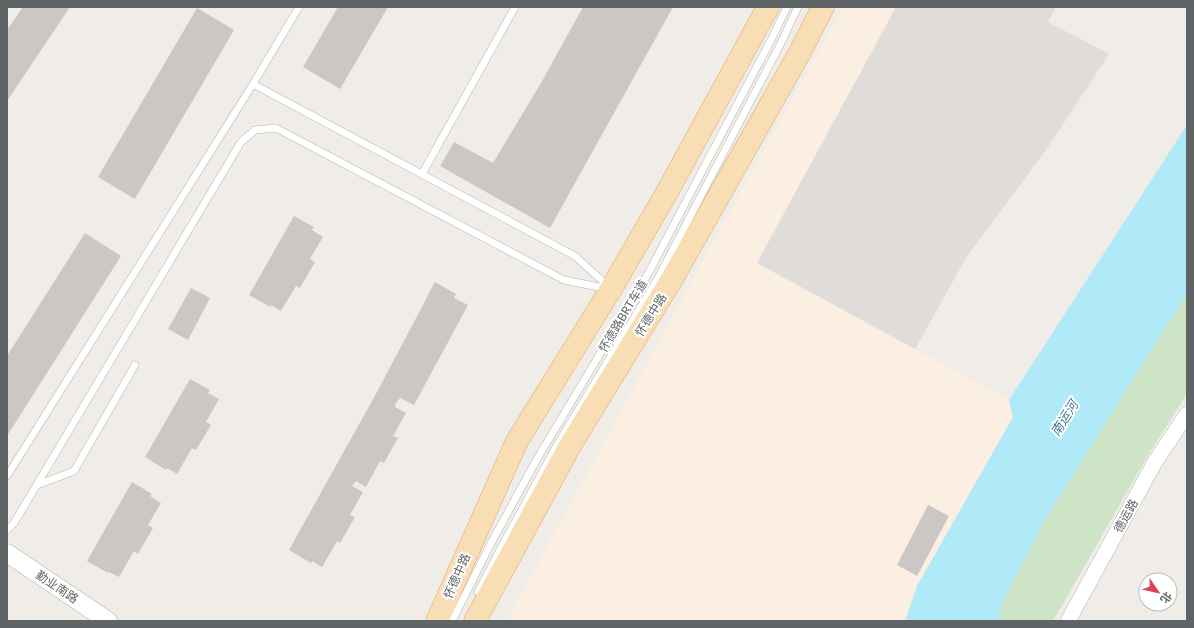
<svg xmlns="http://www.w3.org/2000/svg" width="1194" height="628" font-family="Lato,'Noto Sans SC',sans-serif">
	<rect width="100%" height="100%" fill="#f0ece8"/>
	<path fill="#fbefe1" d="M843,7H896L757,263L1009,400L1013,417L917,586L905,621H506L597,456L714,240Z"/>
	<path fill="#dfdcda" d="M896,7H1056L1048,22L1109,54L1048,147L966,258L915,349L757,263Z"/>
	<path fill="#cee4c7" d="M1187,293V394L1150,452L1053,621H997L1004,599L1046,518Z"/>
	<path fill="#b0e9f8" d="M1187,125V293L1046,518L1004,599L997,621H905L917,586L1013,417L1009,400Z"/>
	<path fill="#cbc7c4" d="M23,7H70L7,101V30Z
		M338,7H388L340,89L303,67Z
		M583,7H673L550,228L440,166L454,142L493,163L541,83Z
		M197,8L234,30L135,199L98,177Z
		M294,216L314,227L312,230L323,237L310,259L315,262L300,288L296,286L281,311L271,305L270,307L249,295Z
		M85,233L121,256L7,436V356Z
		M435,282L456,294L454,298L468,305L414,405L400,398L396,403L395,407L406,413L393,436L398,438L384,463L380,461L366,487L356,481L352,486L363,492L350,515L355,517L340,543L337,541L322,567L312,561L311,563L289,550L377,392Z
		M191,288L210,298L188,340L168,329Z
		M190,379L210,390L208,393L219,399L206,422L211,425L196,450L192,448L177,474L167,468L166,470L145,457Z
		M132,482L152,494L150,496L161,503L148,525L153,528L138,554L134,551L119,577L109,572L108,573L87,561Z
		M928,505L949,516L917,576L897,565Z"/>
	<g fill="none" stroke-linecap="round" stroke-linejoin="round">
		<defs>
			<path id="service" d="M253,84L575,256L609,287
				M422,174L515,7
				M7,476L253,84L299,7
				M37,485L74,471L135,365
				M7,530L14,523L241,142L255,130L276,128L564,280L609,289
				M478,592L502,546L556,447L658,278L780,45L798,7
				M452,621L489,547L537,459L649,272L771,40L787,7"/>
			<path id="minor" d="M1068,621L1155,462L1187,414"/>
			<path id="tertiary" d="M7,553L108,621"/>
			<path id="primary" d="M437,621L517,441L611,289L666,194L768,7
				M475,621L571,444L672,279L799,54L823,7"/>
		</defs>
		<use href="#service" stroke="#b3b6b8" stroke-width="8"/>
		<use href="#minor" stroke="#b3b6b8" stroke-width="16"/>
		<use href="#tertiary" stroke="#b3b6b8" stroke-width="19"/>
		<use href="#primary" stroke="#e5a76b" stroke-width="23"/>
		<use href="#service" stroke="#fff" stroke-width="7"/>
		<use href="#minor" stroke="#fff" stroke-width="15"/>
		<use href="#tertiary" stroke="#fff" stroke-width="18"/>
		<use href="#primary" stroke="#f8deb4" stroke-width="22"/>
	</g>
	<g text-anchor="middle" stroke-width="4" stroke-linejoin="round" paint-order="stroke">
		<g font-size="12" fill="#5f6466" stroke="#fff">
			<text transform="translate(651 315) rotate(-58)" y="4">怀德中路</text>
			<text transform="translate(623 316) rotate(-59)" y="4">怀德路BRT车道</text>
			<text transform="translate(1126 516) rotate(-61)" y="4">德运路</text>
			<text transform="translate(457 576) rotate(-66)" y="4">怀德中路</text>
			<text transform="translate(57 587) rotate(34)" y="4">勤业南路</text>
		</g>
		<g font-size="13" font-style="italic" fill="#427a90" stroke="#fff">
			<text transform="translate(1064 418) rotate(-58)" y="5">南运河</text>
		</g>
	</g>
	<rect width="1194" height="628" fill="none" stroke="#5f6466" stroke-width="16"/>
	<g transform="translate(1158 592) rotate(124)"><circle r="19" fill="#ffffff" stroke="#bfc1c2"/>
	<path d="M0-3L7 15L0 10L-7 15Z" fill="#da435a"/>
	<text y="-6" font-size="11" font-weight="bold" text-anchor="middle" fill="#5f6466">北</text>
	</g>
</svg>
